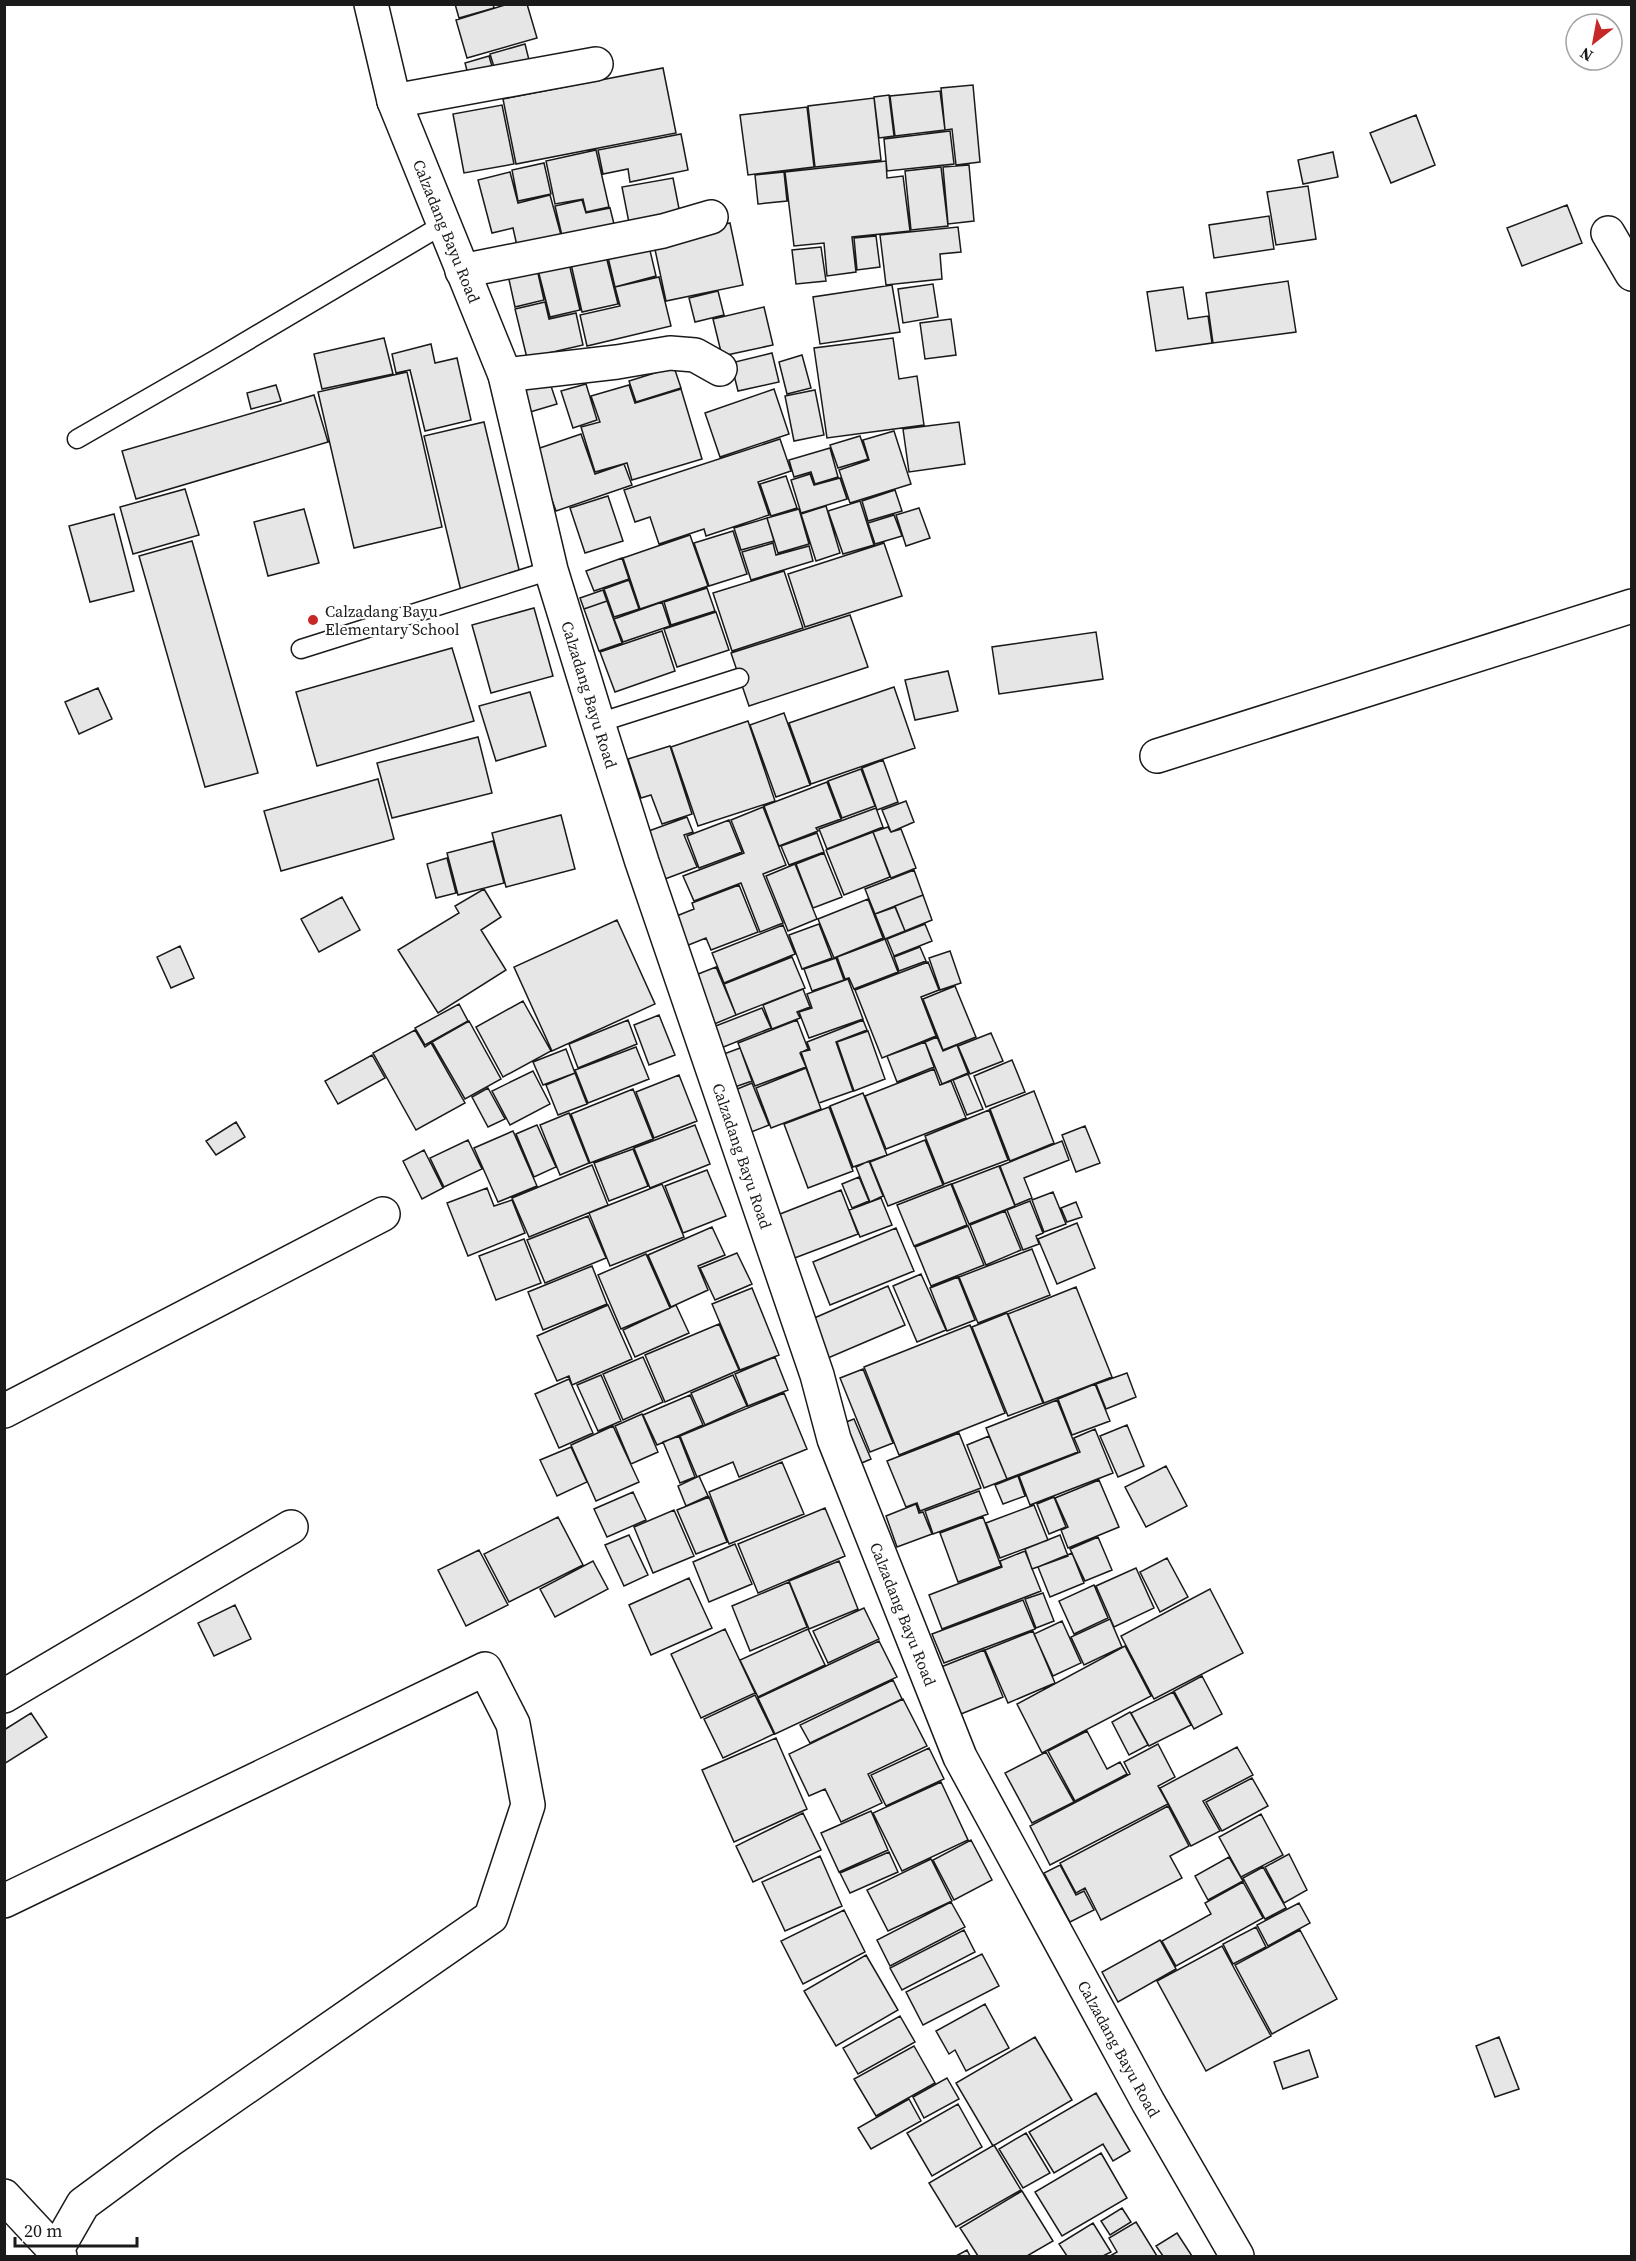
<svg xmlns="http://www.w3.org/2000/svg" width="1636" height="2261" font-family="'Source Serif 4',serif">
	<rect width="100%" height="100%" fill="#fff"/>
	<path fill="#e6e6e6" stroke="#1a1a1a" stroke-width="1.5" d="M455,4H493L494,8L459,18Z
		M508,4H527L537,38L467,58L456,20Z
		M525,44L529,60L495,70L490,54Z
		M489,56L493,70L469,78L465,63Z
		M663,68L676,133L516,164L503,99Z
		M973,85L980,162L956,165L952,129L945,130L941,88Z
		M940,91L945,130L895,136L890,96Z
		M889,95L894,136L879,138L874,97Z
		M874,98L881,160L815,167L808,106Z
		M502,105L514,164L464,173L453,114Z
		M807,107L814,167L748,175L740,115Z
		M1416,115L1435,165L1391,183L1370,133Z
		M950,131L954,164L887,171L884,139Z
		M681,134L688,170L630,182L628,169L603,174L598,150Z
		M596,150L609,207L586,212L583,199L555,204L546,161Z
		M1333,152L1338,177L1303,184L1298,160Z
		M886,161L887,178L903,176L910,231L852,237L856,272L827,276L824,243L794,246L785,172Z
		M544,163L551,194L518,201L512,170Z
		M969,165L974,221L948,224L943,167Z
		M941,167L948,226L911,230L905,171Z
		M510,172L518,203L550,195L561,235L517,246L513,228L492,233L478,180Z
		M784,172L787,201L758,204L755,175Z
		M673,178L681,219L630,228L622,187Z
		M1308,186L1316,239L1276,245L1267,192Z
		M582,200L586,213L610,208L615,228L563,240L555,206Z
		M1567,205L1582,243L1522,266L1507,228Z
		M1269,216L1274,249L1214,258L1209,225Z
		M730,223L743,285L666,301L653,240Z
		M958,227L961,252L940,254L942,279L886,285L880,235Z
		M876,236L880,267L857,270L854,238Z
		M648,242L656,276L615,287L607,253Z
		M821,247L826,281L796,284L792,250Z
		M606,256L618,304L582,312L571,264Z
		M568,259L580,310L550,317L537,266Z
		M537,269L544,300L515,307L508,275Z
		M659,277L671,326L587,346L580,315L620,306L615,287Z
		M1288,281L1296,332L1213,343L1206,293Z
		M933,284L938,317L903,323L898,289Z
		M892,285L900,332L820,344L813,297Z
		M1183,287L1188,319L1208,316L1212,343L1156,351L1147,292Z
		M718,291L724,315L695,322L689,298Z
		M545,302L549,319L576,313L583,345L527,358L515,309Z
		M764,307L773,345L722,356L713,319Z
		M951,319L956,355L925,359L920,323Z
		M384,338L393,374L322,389L314,354Z
		M893,338L899,379L917,376L924,425L827,438L814,348Z
		M431,344L435,363L457,358L471,420L425,431L410,370L396,373L392,354Z
		M772,353L779,382L738,391L731,363Z
		M802,355L811,388L787,394L779,362Z
		M674,367L681,388L636,402L629,381Z
		M407,372L442,527L354,548L318,392Z
		M548,377L557,404L530,412L522,384Z
		M586,384L597,420L573,428L561,391Z
		M276,385L281,401L251,409L247,393Z
		M629,385L635,403L681,389L702,459L632,480L627,463L595,472L581,427L600,422L591,396Z
		M774,389L789,434L720,457L705,413Z
		M815,390L824,435L794,441L785,396Z
		M314,395L328,442L136,499L122,451Z
		M484,422L521,578L461,591L424,436Z
		M959,422L965,464L909,472L903,429Z
		M894,431L911,484L850,503L839,470L869,460L863,440Z
		M581,434L595,474L624,464L632,485L556,511L534,450Z
		M860,436L868,459L838,468L830,445Z
		M780,439L791,471L758,482L769,515L706,536L704,529L659,544L650,517L635,522L624,490Z
		M830,448L838,477L815,484L811,472L794,477L789,460Z
		M810,474L814,485L840,478L847,499L801,513L791,480Z
		M786,476L797,508L771,516L760,484Z
		M185,489L199,535L133,554L120,507Z
		M895,490L902,511L868,521L862,501Z
		M608,496L623,541L585,553L570,508Z
		M860,501L874,545L843,554L828,511Z
		M826,506L840,553L816,561L801,514Z
		M919,508L930,538L906,546L896,515Z
		M304,509L319,563L268,576L254,522Z
		M799,509L809,544L778,553L767,518Z
		M114,514L134,591L90,602L69,526Z
		M894,515L902,536L875,544L868,523Z
		M767,518L774,541L741,550L734,528Z
		M733,531L747,574L709,586L694,543Z
		M690,535L708,586L640,609L623,558Z
		M192,541L258,773L205,787L139,556Z
		M773,543L776,555L809,546L813,561L751,580L742,552Z
		M884,543L902,596L805,627L788,574Z
		M622,558L629,579L594,591L586,571Z
		M784,571L803,628L732,651L713,593Z
		M629,580L639,609L614,617L604,589Z
		M707,588L715,611L671,625L664,602Z
		M603,590L607,601L584,609L580,598Z
		M607,601L622,643L599,651L584,609Z
		M662,602L670,626L623,642L614,619Z
		M534,608L553,676L491,693L472,625Z
		M716,612L729,650L677,667L664,629Z
		M850,615L868,667L749,706L731,653Z
		M662,631L675,671L615,692L600,652Z
		M1096,632L1103,679L999,694L992,647Z
		M452,648L474,721L317,766L296,692Z
		M948,671L958,711L915,720L905,680Z
		M894,687L915,748L811,784L789,723Z
		M98,688L112,719L79,734L65,702Z
		M530,692L546,746L496,761L479,706Z
		M784,713L810,785L776,797L750,725Z
		M748,721L775,801L698,826L671,747Z
		M478,737L492,793L392,818L377,763Z
		M670,746L692,814L662,824L651,795L641,798L628,759Z
		M883,760L898,802L877,810L862,768Z
		M861,769L875,806L842,818L828,781Z
		M378,779L394,839L281,871L264,811Z
		M827,782L841,819L816,828L818,831L779,846L764,806Z
		M906,801L914,822L891,832L882,810Z
		M763,807L786,865L763,874L783,923L760,932L741,883L694,901L683,876L744,853L731,820Z
		M876,808L883,827L827,849L819,829Z
		M561,815L575,869L506,887L492,833Z
		M687,817L693,832L684,835L697,867L665,879L646,832Z
		M729,820L742,852L699,868L687,836Z
		M888,827L891,832L901,829L916,868L891,878L873,832Z
		M873,832L890,877L844,895L826,850Z
		M817,833L824,852L789,865L781,846Z
		M493,841L504,883L458,895L447,853Z
		M824,853L842,897L813,908L796,864Z
		M447,858L456,893L436,898L427,864Z
		M795,864L817,919L788,931L766,876Z
		M914,870L923,895L875,914L865,889Z
		M739,885L758,932L711,950L706,938L686,946L674,917L694,909L692,903Z
		M484,889L501,917L481,930L506,970L438,1013L398,950L459,913L455,906Z
		M923,895L932,920L905,931L895,906Z
		M342,897L360,930L319,952L301,919Z
		M868,899L883,938L834,958L818,919Z
		M895,907L905,931L885,939L875,914Z
		M617,920L655,1004L552,1051L514,967Z
		M819,924L832,958L802,969L789,935Z
		M925,924L932,941L894,956L887,939Z
		M783,925L795,954L724,983L712,953Z
		M885,939L898,972L854,989L849,978L845,979L837,957Z
		M180,946L194,978L171,988L157,957Z
		M920,947L926,961L899,971L894,957Z
		M950,951L961,983L940,990L929,958Z
		M792,957L805,988L736,1015L724,984Z
		M836,958L844,980L812,991L804,969Z
		M928,962L939,990L921,997L936,1036L882,1058L855,990Z
		M716,967L736,1015L707,1027L688,978Z
		M848,979L863,1019L809,1038L799,1012L812,1008L807,994Z
		M955,986L976,1037L943,1050L923,999Z
		M803,989L810,1007L797,1012L800,1018L772,1029L763,1005Z
		M523,1001L551,1051L503,1077L476,1027Z
		M459,1004L468,1021L425,1045L415,1028Z
		M762,1008L771,1028L716,1050L708,1029Z
		M659,1015L675,1055L649,1065L634,1025Z
		M628,1020L637,1044L578,1068L569,1044Z
		M797,1020L808,1049L800,1053L806,1067L755,1086L738,1043Z
		M863,1020L867,1030L836,1042L853,1091L819,1103L801,1052L810,1050L807,1042Z
		M469,1021L501,1079L465,1099L432,1042Z
		M415,1030L425,1047L431,1043L465,1103L416,1130L373,1053Z
		M868,1031L885,1079L854,1091L837,1042Z
		M991,1033L1003,1061L970,1074L958,1046Z
		M937,1037L943,1051L957,1045L968,1073L942,1084L925,1042Z
		M925,1042L934,1067L897,1082L887,1056Z
		M636,1047L649,1079L588,1103L575,1070Z
		M740,1048L752,1081L729,1089L716,1057Z
		M566,1049L575,1073L543,1085L533,1062Z
		M372,1055L385,1078L338,1104L325,1081Z
		M1012,1060L1025,1092L986,1107L974,1076Z
		M806,1068L821,1109L771,1128L756,1088Z
		M934,1069L940,1085L951,1081L966,1118L886,1149L865,1096Z
		M533,1071L550,1104L510,1125L492,1091Z
		M575,1073L587,1104L558,1115L546,1085Z
		M968,1074L983,1109L967,1115L953,1080Z
		M679,1075L697,1121L654,1138L636,1092Z
		M752,1083L769,1125L746,1134L730,1092Z
		M488,1088L505,1119L488,1127L472,1097Z
		M633,1089L653,1139L590,1163L571,1114Z
		M1034,1091L1054,1143L1010,1161L990,1109Z
		M863,1093L887,1155L853,1167L830,1106Z
		M829,1107L853,1171L808,1188L784,1124Z
		M989,1110L1008,1160L944,1184L925,1136Z
		M569,1113L589,1163L560,1175L540,1125Z
		M236,1122L245,1137L216,1155L206,1141Z
		M537,1125L556,1167L534,1177L516,1134Z
		M695,1125L710,1164L650,1188L634,1148Z
		M1085,1126L1100,1163L1076,1172L1062,1135Z
		M513,1131L537,1186L498,1202L474,1148Z
		M468,1140L482,1169L444,1187L430,1158Z
		M925,1140L943,1185L888,1206L870,1162Z
		M1062,1141L1069,1160L1024,1178L1032,1198L1015,1205L1000,1166Z
		M633,1149L648,1186L609,1201L594,1163Z
		M424,1150L443,1188L422,1199L403,1161Z
		M869,1161L883,1196L870,1202L856,1167Z
		M592,1165L608,1205L529,1237L512,1198Z
		M999,1166L1015,1206L969,1224L952,1184Z
		M707,1170L726,1216L683,1233L665,1186Z
		M859,1177L869,1201L852,1208L842,1184Z
		M662,1184L684,1237L610,1266L589,1213Z
		M951,1184L967,1225L914,1246L897,1205Z
		M487,1188L494,1206L512,1200L525,1233L468,1256L447,1203Z
		M841,1190L858,1234L792,1259L775,1216Z
		M1053,1192L1066,1224L1044,1232L1032,1200Z
		M881,1198L892,1225L860,1237L849,1210Z
		M1030,1201L1043,1233L1036,1236L1039,1244L1023,1250L1007,1210Z
		M1076,1202L1082,1217L1067,1222L1061,1208Z
		M1005,1211L1021,1250L986,1265L970,1225Z
		M588,1216L606,1258L545,1283L527,1240Z
		M1077,1223L1095,1268L1057,1284L1038,1239Z
		M968,1226L984,1265L931,1286L915,1247Z
		M712,1227L725,1255L698,1266L708,1290L671,1307L648,1255Z
		M896,1228L914,1271L830,1305L813,1262Z
		M524,1239L541,1283L496,1300L479,1256Z
		M1032,1249L1050,1295L978,1323L959,1277Z
		M737,1253L752,1284L715,1300L700,1268Z
		M646,1254L670,1308L621,1329L598,1275Z
		M592,1266L607,1304L543,1330L528,1292Z
		M921,1274L946,1330L917,1342L893,1286Z
		M958,1277L975,1320L947,1331L930,1288Z
		M888,1286L905,1325L828,1358L812,1319Z
		M1076,1287L1112,1377L1044,1403L1008,1314Z
		M752,1288L779,1355L740,1370L712,1304Z
		M608,1305L632,1359L572,1385L569,1376L557,1381L537,1336Z
		M676,1305L689,1333L635,1357L623,1330Z
		M1007,1313L1043,1403L1008,1416L972,1327Z
		M719,1324L739,1370L665,1402L645,1355Z
		M970,1325L1005,1413L899,1455L864,1367Z
		M643,1357L663,1402L623,1420L603,1374Z
		M775,1357L788,1390L748,1406L735,1374Z
		M863,1369L893,1443L870,1452L840,1378Z
		M1127,1373L1136,1397L1106,1409L1096,1384Z
		M601,1375L621,1421L598,1431L577,1385Z
		M733,1375L747,1406L705,1425L691,1393Z
		M569,1379L593,1433L559,1448L535,1394Z
		M1095,1384L1110,1421L1072,1435L1058,1399Z
		M784,1393L807,1449L739,1477L733,1462L697,1477L680,1436Z
		M690,1395L703,1425L657,1445L643,1415Z
		M1057,1400L1078,1452L1007,1479L986,1428Z
		M642,1414L658,1452L631,1464L615,1426Z
		M854,1419L871,1459L850,1468L833,1427Z
		M1127,1425L1144,1466L1118,1477L1100,1436Z
		M613,1426L639,1482L596,1501L571,1445Z
		M1095,1429L1113,1473L1030,1505L1019,1476L1080,1452L1074,1438Z
		M959,1433L981,1488L920,1511L917,1503L906,1507L887,1461Z
		M679,1436L695,1477L680,1483L663,1442Z
		M989,1436L1007,1479L984,1488L967,1445Z
		M571,1447L587,1482L557,1496L540,1460Z
		M782,1462L804,1514L729,1544L709,1492Z
		M1166,1466L1187,1506L1146,1527L1125,1487Z
		M699,1476L708,1496L686,1506L678,1486Z
		M1018,1476L1025,1496L1003,1504L995,1485Z
		M1099,1480L1119,1527L1068,1548L1061,1530L1068,1527L1055,1498Z
		M979,1491L988,1514L933,1534L925,1511Z
		M633,1492L646,1520L607,1537L594,1509Z
		M709,1497L727,1542L696,1554L677,1510Z
		M1054,1497L1066,1527L1049,1534L1037,1504Z
		M916,1504L919,1513L923,1512L932,1534L897,1547L886,1516Z
		M1034,1505L1048,1540L1000,1558L986,1523Z
		M825,1508L845,1556L758,1593L738,1544Z
		M674,1510L694,1556L653,1573L634,1527Z
		M558,1517L583,1565L509,1602L484,1554Z
		M983,1517L1001,1566L958,1582L940,1533Z
		M629,1535L648,1575L624,1586L605,1545Z
		M1060,1535L1068,1556L1032,1569L1025,1549Z
		M1098,1537L1112,1570L1085,1581L1070,1549Z
		M735,1544L752,1584L709,1602L693,1562Z
		M479,1550L508,1605L466,1626L438,1570Z
		M1025,1551L1041,1591L942,1629L929,1595L1002,1567L1000,1561Z
		M1072,1553L1084,1583L1050,1597L1038,1567Z
		M1167,1558L1188,1597L1160,1612L1140,1572Z
		M593,1561L608,1589L555,1617L540,1589Z
		M839,1561L858,1609L809,1629L789,1581Z
		M1136,1568L1154,1608L1114,1627L1096,1586Z
		M689,1578L712,1628L651,1655L629,1605Z
		M789,1582L807,1627L750,1651L732,1606Z
		M1094,1585L1108,1618L1074,1634L1059,1601Z
		M1210,1589L1243,1653L1154,1699L1121,1636Z
		M1043,1593L1054,1621L1036,1628L1025,1599Z
		M1023,1600L1035,1629L944,1663L932,1634Z
		M235,1605L251,1639L214,1656L198,1623Z
		M864,1608L879,1639L828,1663L813,1631Z
		M1110,1619L1122,1647L1084,1665L1071,1637Z
		M1062,1621L1081,1663L1053,1676L1034,1634Z
		M725,1629L755,1693L701,1718L671,1654Z
		M808,1629L825,1665L758,1697L740,1660Z
		M1033,1631L1055,1683L1008,1703L985,1650Z
		M879,1641L897,1677L775,1734L758,1698Z
		M1125,1646L1151,1696L1042,1753L1017,1704Z
		M984,1650L1003,1697L961,1714L941,1667Z
		M1202,1676L1222,1714L1194,1729L1174,1691Z
		M893,1680L902,1699L810,1743L800,1725Z
		M1173,1692L1191,1725L1149,1746L1131,1713Z
		M755,1695L774,1734L723,1758L704,1719Z
		M903,1699L927,1746L868,1774L882,1803L841,1822L825,1789L809,1796L789,1754Z
		M1130,1712L1148,1745L1129,1755L1112,1722Z
		M31,1713L47,1737L4,1764V1730Z
		M1087,1731L1107,1769L1120,1762L1127,1774L1075,1801L1048,1751Z
		M776,1738L807,1809L734,1842L702,1770Z
		M1158,1744L1175,1777L1158,1786L1168,1804L1050,1865L1030,1826L1130,1774L1124,1762Z
		M1237,1747L1253,1775L1203,1801L1220,1831L1191,1846L1160,1788Z
		M929,1748L944,1779L886,1806L871,1775Z
		M1046,1752L1074,1802L1032,1823L1005,1773Z
		M1252,1778L1268,1806L1222,1831L1206,1802Z
		M941,1782L968,1840L902,1871L873,1813Z
		M1168,1806L1189,1846L1170,1856L1182,1878L1101,1920L1085,1888L1076,1893L1060,1863Z
		M871,1811L888,1850L839,1872L821,1833Z
		M803,1813L821,1850L753,1882L736,1846Z
		M1261,1814L1283,1855L1241,1877L1219,1837Z
		M971,1840L992,1880L954,1900L933,1860Z
		M889,1852L898,1872L850,1893L840,1873Z
		M1289,1854L1307,1890L1284,1903L1265,1867Z
		M820,1856L842,1906L785,1931L762,1882Z
		M1229,1857L1243,1881L1208,1900L1195,1876Z
		M931,1859L952,1901L888,1931L867,1890Z
		M1060,1865L1076,1895L1084,1891L1094,1910L1070,1922L1044,1873Z
		M1263,1867L1286,1908L1265,1919L1243,1878Z
		M1243,1882L1263,1918L1176,1966L1162,1941L1211,1914L1205,1903Z
		M951,1902L965,1927L890,1966L877,1940Z
		M1299,1903L1310,1923L1268,1946L1257,1925Z
		M844,1910L865,1952L803,1984L781,1941Z
		M1256,1927L1266,1947L1233,1964L1223,1944Z
		M964,1930L975,1952L902,1990L890,1968Z
		M1300,1930L1337,1999L1272,2034L1235,1965Z
		M1160,1940L1176,1969L1118,2002L1102,1972Z
		M1222,1946L1271,2036L1206,2071L1157,1981Z
		M982,1954L999,1986L923,2025L906,1992Z
		M866,1955L898,2010L836,2046L804,1991Z
		M985,2004L1009,2048L966,2071L955,2050L949,2054L936,2031Z
		M900,2016L915,2042L858,2074L843,2048Z
		M1035,2037L1072,2100L993,2146L956,2083Z
		M1499,2037L1519,2089L1495,2097L1476,2046Z
		M914,2046L935,2083L876,2116L854,2079Z
		M1309,2050L1318,2077L1283,2089L1274,2062Z
		M947,2078L959,2099L924,2118L913,2097Z
		M1096,2093L1130,2151L1113,2161L1103,2144L1054,2173L1029,2132Z
		M909,2099L921,2121L871,2149L858,2128Z
		M958,2104L982,2147L932,2176L907,2133Z
		M1026,2133L1050,2173L1023,2188L999,2149Z
		M994,2145L1021,2190L956,2227L929,2183Z
		M1101,2153L1127,2198L1062,2236L1035,2192Z
		M1022,2191L1053,2241L1027,2256H978L960,2228Z
		M1122,2208L1131,2222L1110,2235L1101,2221Z
		M1136,2222L1157,2256H1110L1117,2252L1109,2238Z
		M1093,2223L1111,2252L1103,2256H1067L1059,2244Z
		M1177,2233L1192,2256H1163L1156,2246Z
		M967,2250L970,2256H956Z"/>
	<g fill="none" stroke-linecap="round" stroke-linejoin="round">
		<defs>
			<path id="lane" d="M77,439L218,358L444,224
				M301,649L551,570
				M598,723L739,678"/>
			<path id="street" d="M394,101L596,64
				M1608,233L1632,274
				M462,271L663,231L711,217
				M505,375L617,362L670,353L695,355L720,369
				M1157,756L1632,606
				M4,1411L383,1214
				M4,1696L291,1527
				M4,1901L485,1669L513,1724L528,1805L491,1917L167,2142L83,2204L56,2251
				M4,2196L60,2256"/>
			<g id="secondary">
				<path id="s1" d="M371,4L394,101L505,375L551,570L598,723L642,862L817,1375L834,1439L960,1757L1148,2102L1237,2256"/>
			</g>
		</defs>
		<use href="#lane" stroke="#1a1a1a" stroke-width="21"/>
		<use href="#street" stroke="#1a1a1a" stroke-width="36"/>
		<use href="#secondary" stroke="#1a1a1a" stroke-width="36"/>
		<use href="#lane" stroke="#fff" stroke-width="18"/>
		<use href="#street" stroke="#fff" stroke-width="33"/>
		<use href="#secondary" stroke="#fff" stroke-width="33"/>
	</g>
	<circle fill="#c62828" stroke="#fff" stroke-width="2" cx="313" cy="620" r="6"/>
	<g text-anchor="middle" stroke-width="4.5" stroke-linejoin="round" paint-order="stroke">
		<g font-size="16" fill="#1a1a1a" stroke="#fff">
			<text dy="6" stroke="none"><textPath href="#s1" startOffset="240">Calzadang Bayu Road</textPath></text>
			<text dy="6" stroke="none"><textPath href="#s1" startOffset="726">Calzadang Bayu Road</textPath></text>
			<text dy="6" stroke="none"><textPath href="#s1" startOffset="1212">Calzadang Bayu Road</textPath></text>
			<text dy="6" stroke="none"><textPath href="#s1" startOffset="1698">Calzadang Bayu Road</textPath></text>
			<text dy="6" stroke="none"><textPath href="#s1" startOffset="2184">Calzadang Bayu Road</textPath></text>
		</g>
		<g font-size="16" fill="#1a1a1a" stroke="#fff" text-anchor="start">
			<text x="325" y="617">Calzadang Bayu<tspan x="325" dy="18">Elementary School</tspan></text>
		</g>
	</g>
	<rect width="1636" height="2261" fill="none" stroke="#1a1a1a" stroke-width="12"/>
	<g transform="translate(1594 42) rotate(211)"><circle r="28" fill="#ffffff" stroke="#a3a3a3" stroke-width="1.5"/>
	<path d="M0-4.5L10 22L0 15L-10 22Z" fill="#c62828"/>
	<text y="-9" font-size="16" font-weight="bold" text-anchor="middle" fill="#1a1a1a">N</text>
	</g>
	<path d="M15 2237v9h122v-9" fill="none" stroke="#1a1a1a" stroke-width="3"/>
	<text x="24" y="2237" font-size="18" fill="#1a1a1a" stroke="#ffffff" stroke-width="4.5" paint-order="stroke">20 m</text>
</svg>
